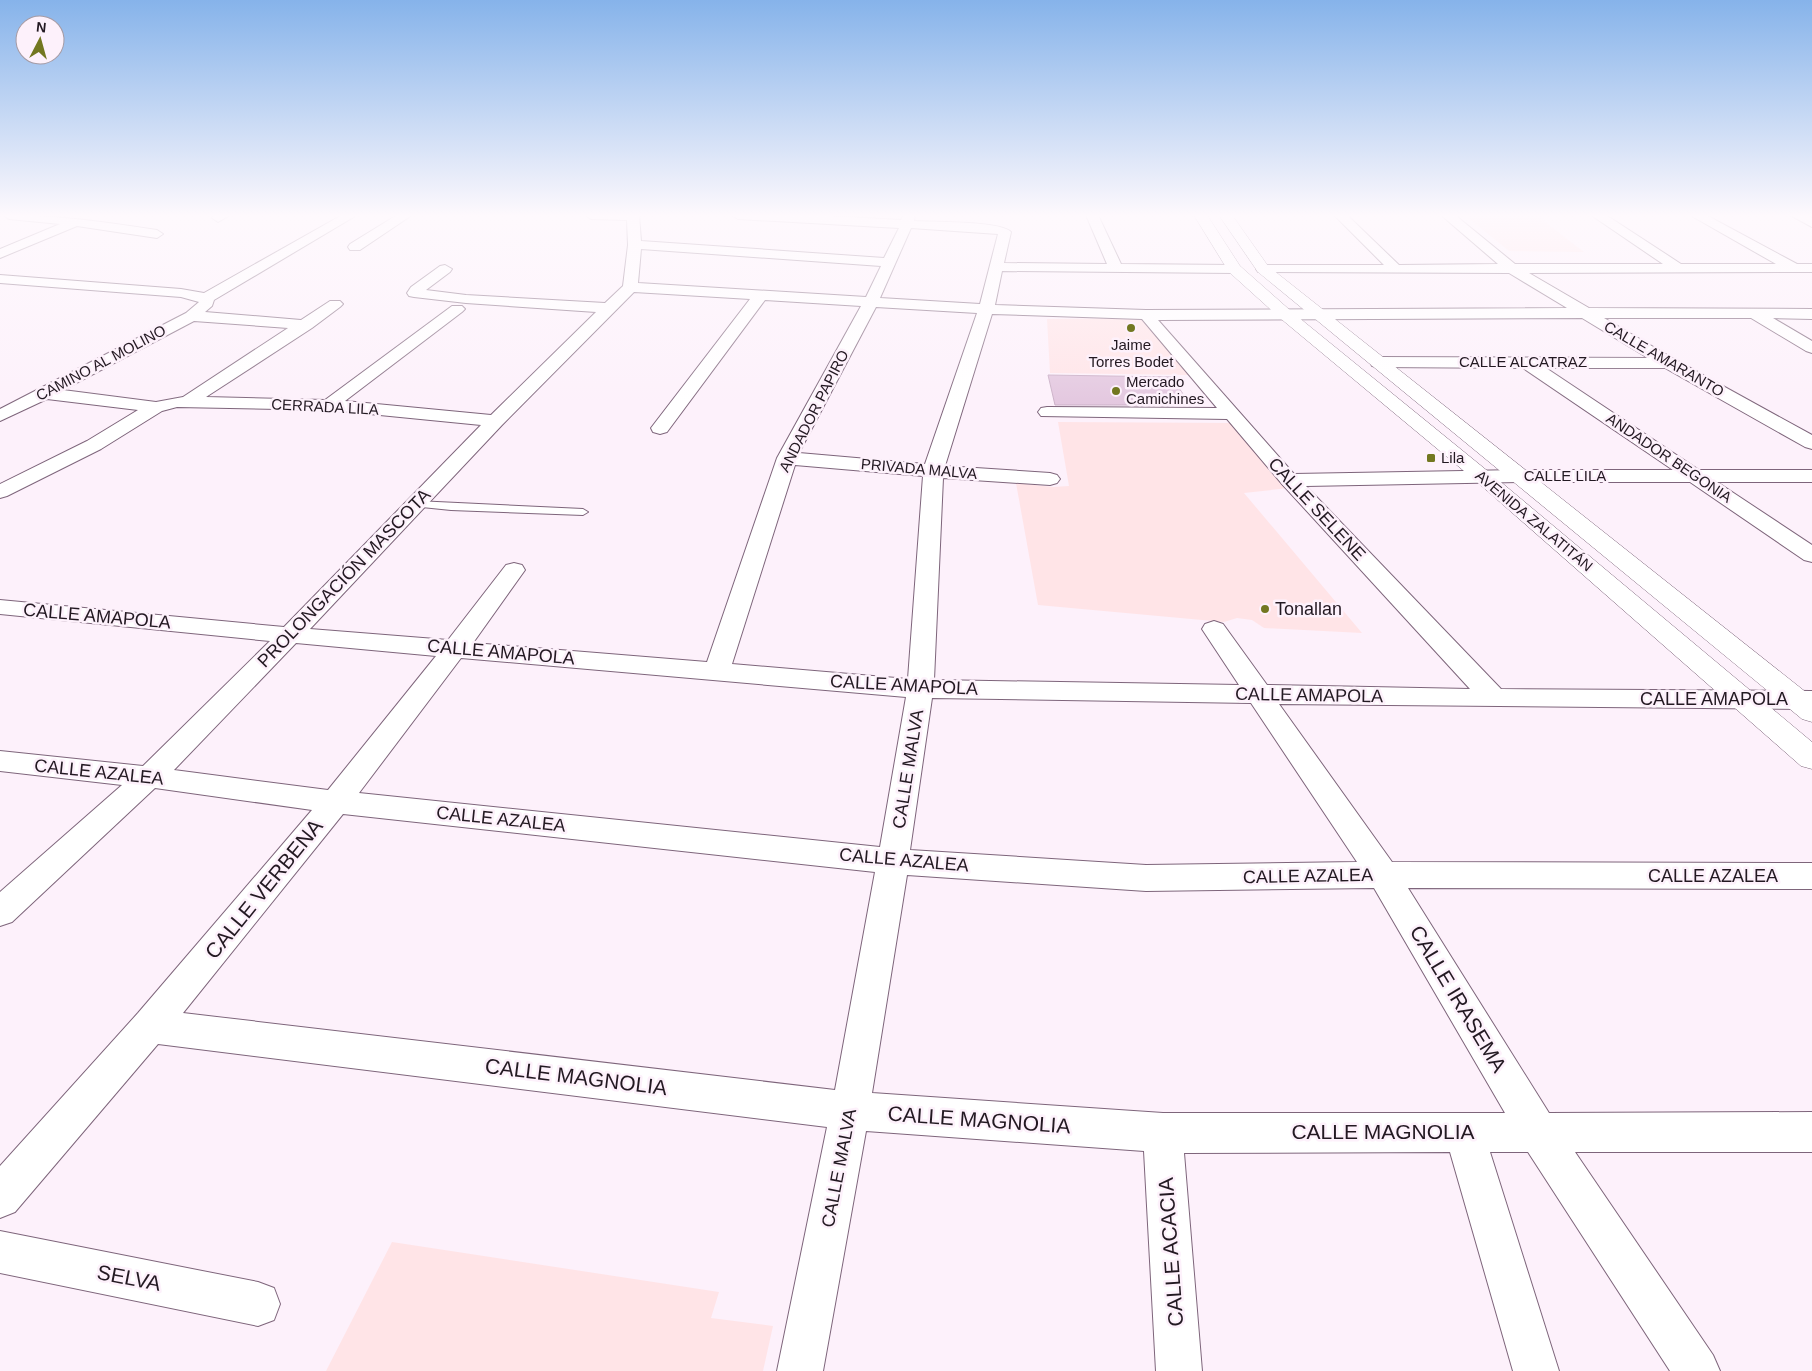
<svg xmlns="http://www.w3.org/2000/svg" width="1812" height="1371" font-family="Arial,sans-serif">
	<rect width="100%" height="100%" fill="#fdf1fb"/>
	<path fill="#ffe4e7" d="M1465,215H1536L1584,252L1509,251Z
		M1141,318L1189,375L1050,373L1047,319Z
		M1058,422L1234,423L1289,488L1244,493L1362,633L1264,628L1252,620L1237,618L1224,622L1038,605L1016,483L1053,487L1069,486Z
		M392,1242L719,1292L711,1318L773,1326L763,1371H326Z"/>
	<path fill="#e3c7df" stroke="#cbb0c7" d="M1048,375L1172,377L1190,405H1055Z"/>
	<g fill="none" stroke-linecap="round" stroke-linejoin="round">
		<defs>
			<path id="service" d="M416,501L583,509L588,512L583,515L451,510L412,506V502Z"/>
			<path id="minor" d="M3,215C57,215 104,222 157,230L163,234L157,238L77,226L0,258V249L60,224L9,219Z
				M214,215H230L218,222L212,218Z
				M342,215H357L214,300L212,306L205,312L301,320L330,301H340L343,304L340,307L312,328L206,397L325,400L452,306H462L465,309L462,312L345,401L491,415L596,312L466,303L414,297L409,296L407,293L411,287L440,266L445,265L452,269L450,272L426,290L466,295L605,303L623,286L628,245L627,220L591,219L585,215H639L641,241L884,258L899,228L738,219L732,215H812L901,220L903,215H915L914,221C931,222 1002,221 1011,232L1004,263L1107,264L1086,215H1098L1121,264L1234,265L1241,269L1234,273L1002,271L995,305L1146,310L1567,308L1509,273L1258,272L1256,269L1258,266L1263,265H1384L1334,215H1347L1399,265L1498,264L1441,215H1455L1515,264H1663L1591,215H1606L1681,264H1776L1690,215H1706L1797,264H1812V272L1529,273L1589,308L1812,309V319L1773,318L1812,341V353L1806,351L1751,318H1604L1674,359L1812,435V449L1805,447L1665,368H1546L1699,470H1812V482H1717L1812,545V562L1804,560L1690,482H1519L1306,486L1501,689L1812,691V709L1279,704L1392,862L1812,863V889L1408,888L1549,1113L1812,1112V1152H1575L1713,1355L1720,1371H1670L1528,1152H1490L1559,1371H1513L1450,1152L1184,1153L1202,1371H1156L1144,1151L866,1131L823,1371H777L827,1127L158,1044L15,1212L0,1218V1166L138,1013L312,810L155,788L12,922L0,926V892L122,785L0,771V751L143,766L270,641L0,614V600L284,627L481,425L329,410L177,407L162,411L101,449L7,496L0,498V484L87,441L138,410L47,399L0,421V409L186,313L199,302L181,297L0,283V275L181,289L204,293ZM911,228L998,234L980,304L880,298ZM641,249L881,266L866,297L638,283ZM634,292L750,299L651,428L653,432L660,434L667,432L765,300L861,306L777,458L707,662L473,643L525,570L522,565L514,563L506,565L448,640L310,629L502,425ZM876,307L977,313L925,464L799,453ZM992,314L1142,319L1217,408L1047,407L1041,408L1038,412L1041,416L1227,419L1282,484L1470,689L1267,685L1223,624L1214,621L1205,624L1202,629L1239,685L934,680L943,478L1050,485L1057,483L1060,479L1057,475L1050,473L945,466ZM1582,318L1648,358L1378,357L1372,358L1370,362L1372,366L1378,367L1523,368L1673,470H1519L1294,474L1158,320ZM194,321L288,328L183,397L156,402L63,390ZM795,465L923,476L908,679L732,664ZM296,643L436,656L328,790L174,770ZM461,658L906,697L880,847L359,793ZM932,698L1251,703L1357,862L1146,865L910,850ZM343,814L875,872L835,1090L183,1013ZM907,875L1146,891L1374,888L1505,1113H1163L872,1093Z
				M397,215H412L360,250H350L348,247L350,244Z
				M1790,215H1806L1812,218V227Z
				M0,1231L258,1282L274,1288L280,1304L274,1320L258,1326L0,1273Z"/>
			<path id="tertiary" d="M1194,215H1207L1240,266L1292,312L1490,473L1812,742V769L1801,766L1476,481L1280,318L1229,272Z
				M1219,215H1232L1268,266L1812,697V722L1802,719L1258,272Z"/>
		</defs>
		<use href="#service" stroke="#7e657b" stroke-width="2"/>
		<use href="#minor" stroke="#7e657b" stroke-width="2"/>
		<use href="#tertiary" stroke="#7e657b" stroke-width="1"/>
		<use href="#service" fill="#fff" fill-rule="evenodd"/>
		<use href="#minor" fill="#fff" fill-rule="evenodd"/>
		<use href="#tertiary" fill="#fff" fill-rule="evenodd"/>
	</g>
	<linearGradient id="sky" x2="0" y2="1"><stop stop-color="#86b3ea"/><stop offset="0.53" stop-color="#fef9fd"/><stop offset="1" stop-color="#fef9fd" stop-opacity="0"/></linearGradient>
	<rect width="1812" height="407" fill="url(#sky)"/>
	<g fill="#727720" stroke="#fdf1fb" stroke-width="2">
		<circle cx="1131" cy="328" r="5"/>
		<circle cx="1116" cy="391" r="5"/>
		<rect x="1426" y="453" width="10" height="10" rx="2.5"/>
		<circle cx="1265" cy="609" r="5"/>
	</g>
	<g text-anchor="middle" stroke-width="5" stroke-linejoin="round" paint-order="stroke">
		<g font-size="15" fill="#231922" stroke="#fdf1fb" text-anchor="start">
			<text x="1131" y="350" text-anchor="middle">Jaime<tspan x="1131" dy="17">Torres Bodet</tspan></text>
			<text x="1126" y="387">Mercado<tspan x="1126" dy="17">Camichines</tspan></text>
			<text x="1441" y="463">Lila</text>
		</g>
		<g font-size="15" fill="#231922" stroke="#fdf1fb">
			<text transform="translate(1664 359) rotate(30)" y="5">CALLE AMARANTO</text>
			<text x="1523" y="367">CALLE ALCATRAZ</text>
			<text transform="translate(101 363) rotate(-28)" y="5">CAMINO AL MOLINO</text>
			<text transform="translate(325 407) rotate(3)" y="5">CERRADA LILA</text>
			<text transform="translate(814 411) rotate(-63)" y="5">ANDADOR PAPIRO</text>
			<text transform="translate(1669 458) rotate(34)" y="5">ANDADOR BEGONIA</text>
			<text transform="translate(919 469) rotate(5)" y="5">PRIVADA MALVA</text>
			<text x="1565" y="481">CALLE LILA</text>
			<text transform="translate(1534 521) rotate(40)" y="5">AVENIDA ZALATITÁN</text>
		</g>
		<g font-size="18" fill="#231922" stroke="#fdf1fb">
			<text transform="translate(1317 509) rotate(47)" y="6">CALLE SELENE</text>
			<text transform="translate(344 578) rotate(-46)" y="6">PROLONGACIÓN MASCOTA</text>
			<text transform="translate(97 616) rotate(5)" y="6">CALLE AMAPOLA</text>
			<text transform="translate(501 652) rotate(5)" y="6">CALLE AMAPOLA</text>
			<text transform="translate(904 685) rotate(3)" y="6">CALLE AMAPOLA</text>
			<text transform="translate(1309 695) rotate(1)" y="6">CALLE AMAPOLA</text>
			<text x="1714" y="705">CALLE AMAPOLA</text>
			<text transform="translate(908 769) rotate(-81)" y="6">CALLE MALVA</text>
			<text transform="translate(99 772) rotate(6)" y="6">CALLE AZALEA</text>
			<text transform="translate(501 819) rotate(6)" y="6">CALLE AZALEA</text>
			<text transform="translate(904 860) rotate(5)" y="6">CALLE AZALEA</text>
			<text transform="translate(1308 876) rotate(-1)" y="6">CALLE AZALEA</text>
			<text x="1713" y="882">CALLE AZALEA</text>
			<text transform="translate(839 1168) rotate(-79)" y="6">CALLE MALVA</text>
		</g>
		<g font-size="18" fill="#231922" stroke="#fdf1fb" text-anchor="start">
			<text x="1275" y="615">Tonallan</text>
		</g>
		<g font-size="21" fill="#231922" stroke="#fdf1fb">
			<text transform="translate(264 889) rotate(-51)" y="7">CALLE VERBENA</text>
			<text transform="translate(1458 999) rotate(59)" y="7">CALLE IRASEMA</text>
			<text transform="translate(576 1077) rotate(7)" y="7">CALLE MAGNOLIA</text>
			<text transform="translate(979 1120) rotate(4)" y="7">CALLE MAGNOLIA</text>
			<text x="1383" y="1139">CALLE MAGNOLIA</text>
			<text transform="translate(1171 1252) rotate(-94)" y="7">CALLE ACACIA</text>
			<text transform="translate(129 1278) rotate(11)" y="7">SELVA</text>
		</g>
	</g>
	<g transform="translate(40 40) rotate(6)"><circle r="24" fill="#fdf1fb" stroke="#a69ba4"/>
	<path d="M0-4L9 19L0 12L-9 19Z" fill="#727720"/>
	<text y="-8" font-size="14" font-weight="bold" text-anchor="middle" fill="#231922">N</text>
	</g>
</svg>
